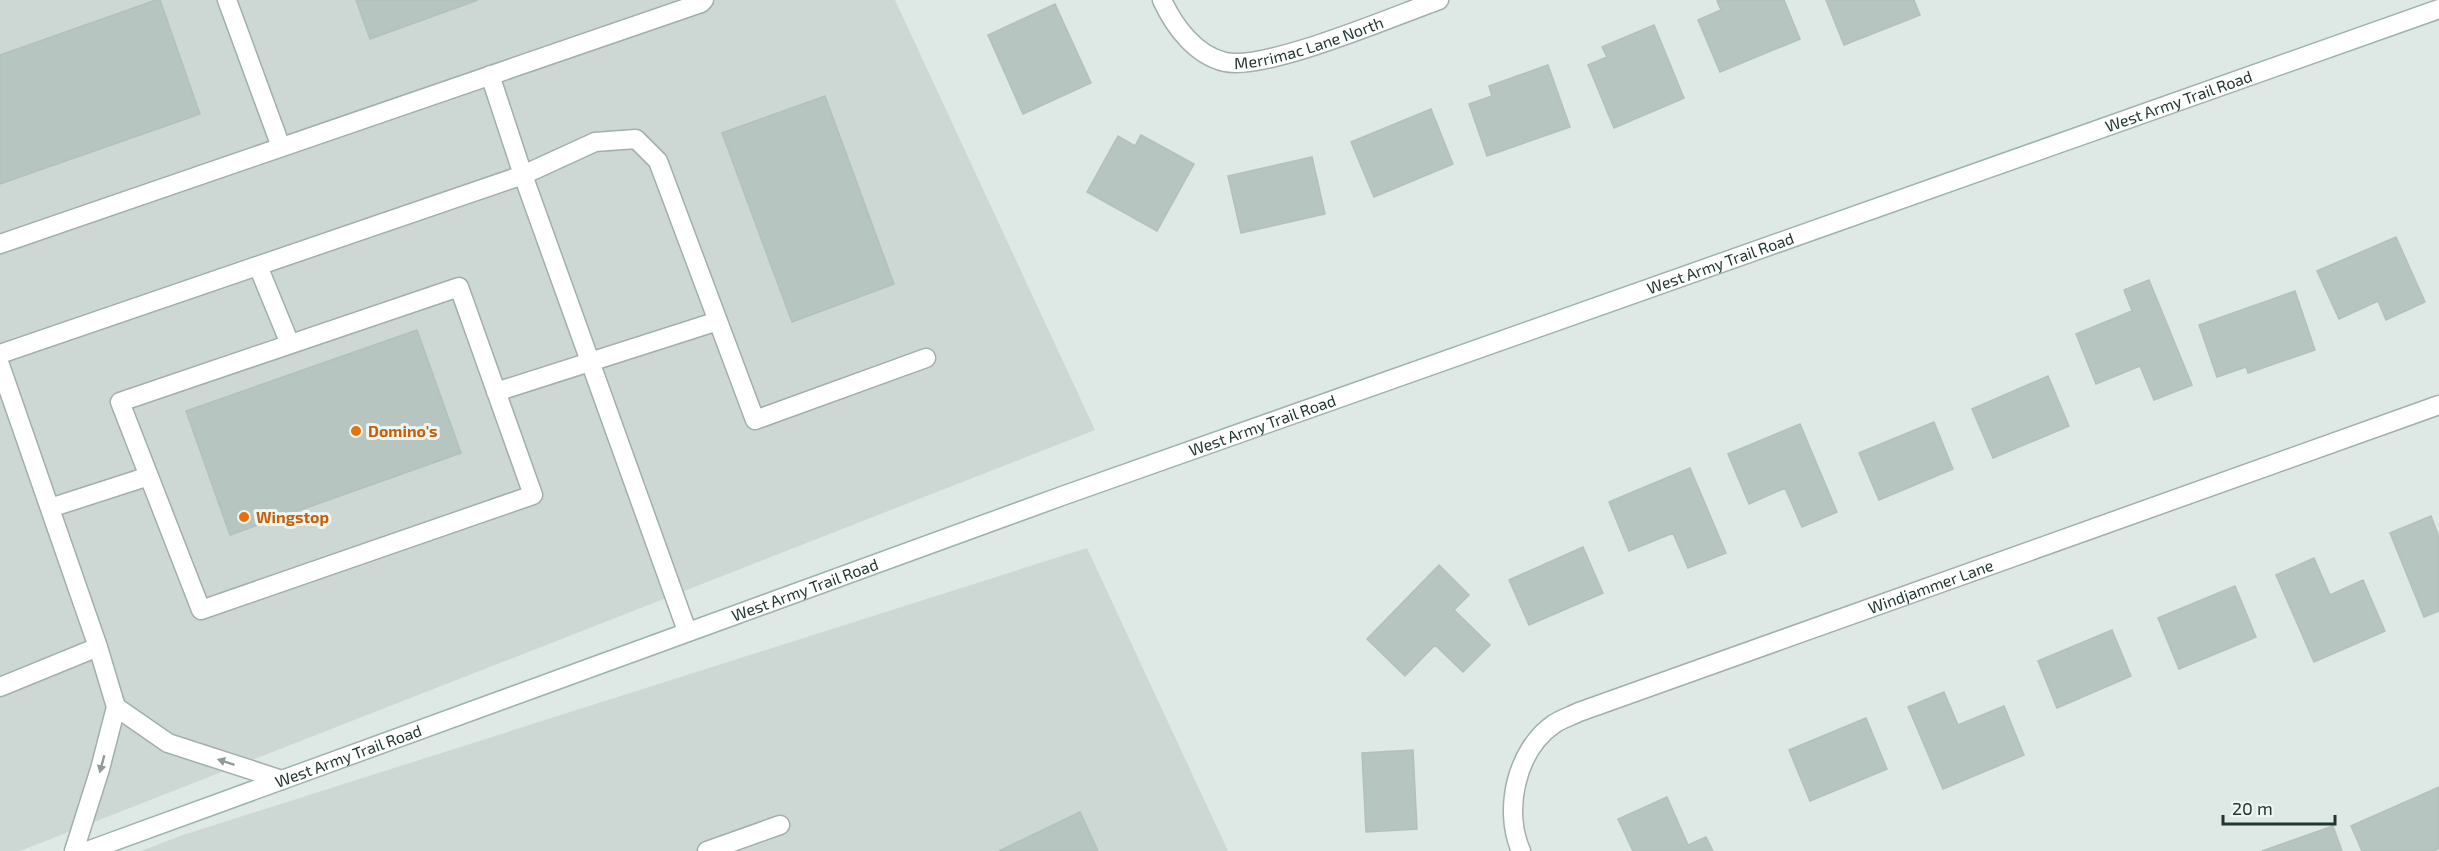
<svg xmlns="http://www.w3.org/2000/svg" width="2439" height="851" font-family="'Exo 2',sans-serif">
	<rect width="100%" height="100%" fill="#dee8e5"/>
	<path fill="#cdd8d4" d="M0,0H895L1095,430L20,851H0Z
		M1087,548L1228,851H141L180,836Z"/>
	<path fill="#b7c5c1" stroke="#b2c1bc" stroke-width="1.5" d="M156,0H160L200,114L0,184V55Z
		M356,0H478L370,39Z
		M1720,0H1784L1800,39L1720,72L1698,20L1721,10L1717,1Z
		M1826,0H1914L1920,15L1844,45Z
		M1055,4L1091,83L1023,114L988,35Z
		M1654,25L1684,98L1614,128L1588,65L1607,57L1602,47Z
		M1548,65L1570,127L1487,156L1469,104L1492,96L1489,86Z
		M825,96L894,284L792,322L722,133Z
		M1431,109L1453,164L1374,197L1351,142Z
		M1141,135L1194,164L1157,231L1087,192L1118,136L1135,146Z
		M1312,157L1325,214L1241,233L1228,176Z
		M2396,237L2425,302L2386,320L2378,301L2339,319L2317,271Z
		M2149,280L2192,385L2154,400L2140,366L2096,384L2076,334L2132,311L2124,290Z
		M2295,291L2315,350L2248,373L2246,367L2217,377L2199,325Z
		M417,330L461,453L230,535L186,411Z
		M2048,376L2069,426L1993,458L1972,409Z
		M1934,422L1953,469L1879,500L1859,453Z
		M1800,424L1837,512L1802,527L1785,488L1749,504L1728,454Z
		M1690,468L1726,553L1688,568L1673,533L1629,551L1609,502Z
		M2431,516L2439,537V611L2424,617L2390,533Z
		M1583,547L1603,593L1529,625L1509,580Z
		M2314,558L2330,595L2363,580L2385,631L2314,662L2276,575Z
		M1439,565L1469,595L1454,610L1490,645L1463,672L1435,645L1405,676L1367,639Z
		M2235,586L2256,637L2179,669L2158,618Z
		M2112,630L2131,676L2057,708L2038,661Z
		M1944,692L1958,725L2004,706L2024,755L1943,789L1908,707Z
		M1866,718L1887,769L1810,801L1789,750Z
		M1413,750L1417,829L1366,832L1362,753Z
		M2439,787V849L2433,851H2362L2351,826Z
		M1667,797L1688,845L1706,837L1713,851H1633L1618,819Z
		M1080,812L1098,851H999Z
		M2333,826L2342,851H2262Z"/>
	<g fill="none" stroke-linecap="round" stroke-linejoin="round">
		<defs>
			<path id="lane" d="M227,0L281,147
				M490,75L523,175L595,142L636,139L658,161L755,420L926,358
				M0,244L701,3L704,0
				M258,266L290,344
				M459,287L533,495L201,610L120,402Z
				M0,354L523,175L687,631
				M0,365L98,647L116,707L100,769L74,851
				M496,392L718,321
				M50,508L149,476
				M0,687L98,647
				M116,707L168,743L282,780
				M707,851L780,825"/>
			<g id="street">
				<path id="s1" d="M1162,0C1174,26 1195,55 1225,62C1266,71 1394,16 1439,0"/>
				<path id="s2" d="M1521,851C1503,811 1516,750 1554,724C1561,719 1571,716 1579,712L2439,405"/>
			</g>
			<g id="secondary">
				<path id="s3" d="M87,851L1062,496L2439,9"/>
			</g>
		</defs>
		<use href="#lane" stroke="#a2afac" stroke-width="21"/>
		<use href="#street" stroke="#a2afac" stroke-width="21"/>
		<use href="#secondary" stroke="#9fb3ad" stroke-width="21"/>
		<use href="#lane" stroke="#fff" stroke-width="18"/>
		<use href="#street" stroke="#fff" stroke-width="18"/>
		<use href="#secondary" stroke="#fff" stroke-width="18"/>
	</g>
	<defs><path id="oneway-solid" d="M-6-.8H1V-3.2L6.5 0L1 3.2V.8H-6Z" transform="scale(1.5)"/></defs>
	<g fill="#909a99">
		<use href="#oneway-solid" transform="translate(226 762) rotate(-162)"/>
		<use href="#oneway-solid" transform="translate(102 764) rotate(105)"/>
	</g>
	<g fill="#e8710a" stroke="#eef5f2" stroke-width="2">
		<circle cx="356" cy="431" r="6"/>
		<circle cx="244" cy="517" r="6"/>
	</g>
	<g text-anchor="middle" stroke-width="6" stroke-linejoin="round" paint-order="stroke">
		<g font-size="16" fill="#213633" stroke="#eef5f2">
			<text dy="6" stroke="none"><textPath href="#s1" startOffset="178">Merrimac Lane North</textPath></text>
			<text dy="6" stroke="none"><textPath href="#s3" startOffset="2222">West Army Trail Road</textPath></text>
			<text dy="6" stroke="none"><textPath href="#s3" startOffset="1736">West Army Trail Road</textPath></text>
			<text dy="6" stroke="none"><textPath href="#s3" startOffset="1250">West Army Trail Road</textPath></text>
			<text dy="6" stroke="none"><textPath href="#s2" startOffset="542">Windjammer Lane</textPath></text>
			<text dy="6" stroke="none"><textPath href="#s3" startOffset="764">West Army Trail Road</textPath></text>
			<text dy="6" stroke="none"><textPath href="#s3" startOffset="278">West Army Trail Road</textPath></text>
		</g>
		<g font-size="16" font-weight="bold" fill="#c56008" stroke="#eef5f2" text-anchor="start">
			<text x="368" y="437">Domino's</text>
			<text x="256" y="523">Wingstop</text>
		</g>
	</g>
	<path d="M2223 815v9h112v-9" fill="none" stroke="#213633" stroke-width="3"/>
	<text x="2232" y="815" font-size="18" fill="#213633" stroke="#eef5f2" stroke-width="4.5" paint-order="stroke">20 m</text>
</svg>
